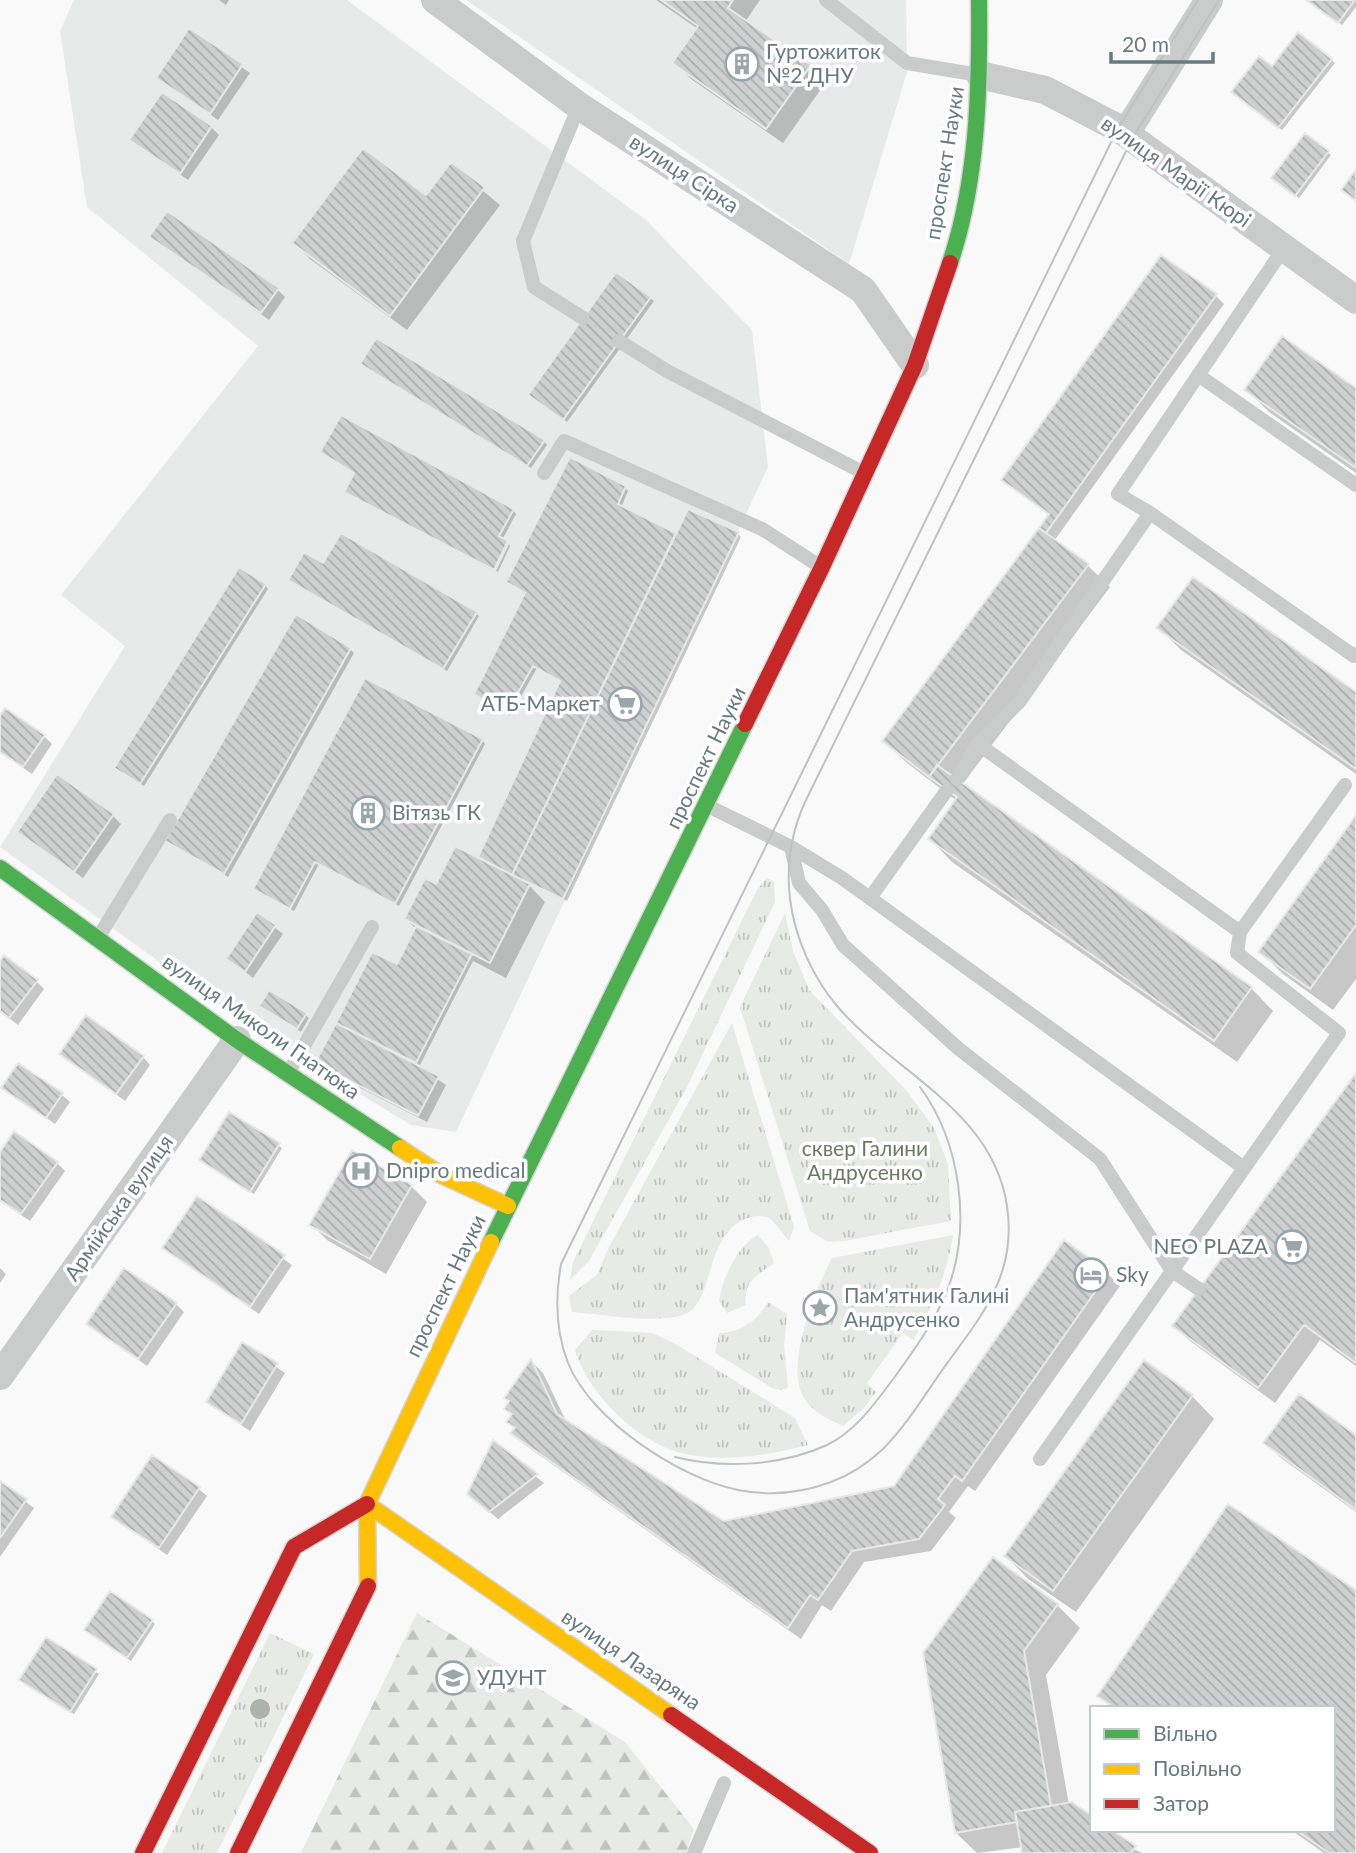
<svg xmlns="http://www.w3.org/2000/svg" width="1356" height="1853" font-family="Lato,sans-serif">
	<defs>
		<pattern id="grass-tufts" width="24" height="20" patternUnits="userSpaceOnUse" patternTransform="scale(1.75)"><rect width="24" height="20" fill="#e8eae6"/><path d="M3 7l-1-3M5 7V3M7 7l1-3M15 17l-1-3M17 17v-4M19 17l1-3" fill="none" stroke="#c0c3c0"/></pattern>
		<pattern id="forest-firs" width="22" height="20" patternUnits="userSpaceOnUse" patternTransform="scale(1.75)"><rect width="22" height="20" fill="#e8eae6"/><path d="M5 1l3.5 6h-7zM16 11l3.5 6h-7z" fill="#c0c3c0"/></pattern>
		<pattern id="building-back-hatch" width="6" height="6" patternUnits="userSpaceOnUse" patternTransform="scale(1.75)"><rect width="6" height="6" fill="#ced0d0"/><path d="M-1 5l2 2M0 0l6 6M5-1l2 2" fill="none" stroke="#abaeae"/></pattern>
	</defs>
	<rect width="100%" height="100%" fill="#f9f9f9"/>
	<path fill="#e8e9e9" d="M74,0H347L646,220L752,330L768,467L456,1132L411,1125L248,1026L0,847L125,646L61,595L258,346L87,207L60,31Z
		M466,0H906L907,72L849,264Z"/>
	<path fill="url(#grass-tufts)" d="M767,878L774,882L775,902L686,1089L589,1261L570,1280L573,1262L757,890Z
		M785,913L793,951L809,990L907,1091L934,1128L948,1164L951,1221L844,1241L828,1242L810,1231L740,1007Z
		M732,1023L794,1227L789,1241C783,1235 778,1226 772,1220C766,1216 758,1215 751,1217C705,1230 715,1295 689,1312C668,1326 599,1314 572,1312L569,1296L597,1275L608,1249Z
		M758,1235L769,1248L774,1263C757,1276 743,1280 746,1305L727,1313L719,1301C723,1279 736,1246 758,1235Z
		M953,1235C947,1274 933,1306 913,1340L903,1333L867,1383L876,1392L864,1408L843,1426C828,1419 813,1413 804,1398C784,1365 816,1289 832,1258Z
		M768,1302L787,1314L784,1345L788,1387L781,1390L772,1388L715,1353L719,1333C742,1332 756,1322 768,1302Z
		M592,1330L652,1333L674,1343L795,1418L808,1445C767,1456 710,1465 669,1449C629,1433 588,1392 575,1350Z
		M270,1633L314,1654L217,1853H162Z"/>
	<path fill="url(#forest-firs)" d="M417,1613L625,1742L694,1829L686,1853H301Z"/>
	<path fill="#0003" d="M219,0H229L226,5Z
		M656,0H760L745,22L810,66L826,82L783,143L691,79L675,63L698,29Z
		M1307,0H1356V7L1342,25Z
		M190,31L250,73L218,120L158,78Z
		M1299,35L1335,63L1282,130L1237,95L1272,69Z
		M211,127L219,135L188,180L131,140Z
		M1327,152L1331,155L1299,198L1276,181Z
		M451,164L500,205L407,330L310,259L294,243L427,197Z
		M151,236L277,289L285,297L269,320Z
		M1216,296L1224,304L1054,541L1087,565L1110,587L962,785L1251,988L1273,1011L1237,1062L952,862L930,839L957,801L907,763L884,741L1050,516L1003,480Z
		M650,298L654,301L567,422L533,398Z
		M362,364L544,441L547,445L531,468Z
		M1247,390H1356V473L1269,412Z
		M624,487L628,491L621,508L677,535L738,534L741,537L567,901L525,881L545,902L506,978L473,961L419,1067L446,1085L427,1122L325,1070L317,1062L373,954L397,967L416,929L406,919L437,886L479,860L561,682L537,668L510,716L480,697Z
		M346,491L513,510L516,514L502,540L506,542L492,570Z
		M509,544L510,546L498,572L496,571Z
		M324,566L476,613L479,616L447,671L294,583Z
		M265,585L268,589L144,786L119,771Z
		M1158,627L1356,694V774L1181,650Z
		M350,649L354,653L228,877L171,844Z
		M0,719L44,736L52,744L32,774L0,752Z
		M482,740L485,744L399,906L319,864L294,911L256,889Z
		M113,816L121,824L83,878L19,832Z
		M1356,818V979L1333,1010L1283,974L1260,952Z
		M258,914L283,934L253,978L228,958Z
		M0,964L36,981L44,989L18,1025L0,1011Z
		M265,1009L306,1015L309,1018L301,1032Z
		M61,1053L143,1057L150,1065L125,1101Z
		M1356,1079V1366L1320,1340L1275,1403L1190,1341L1174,1326Z
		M4,1088L62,1095L70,1102L55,1124Z
		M230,1114L282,1148L254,1194L205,1163Z
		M0,1155L57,1163L65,1171L30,1221L0,1201Z
		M411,1186L427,1202L386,1274L327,1240L311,1224Z
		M198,1199L292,1265L259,1314L164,1248Z
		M0,1268L6,1274L0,1283Z
		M1108,1274L1120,1286L975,1491L968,1486L949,1512L956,1518L931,1551L864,1562L831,1611L822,1605L801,1639L525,1445L513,1433L516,1429L513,1416L506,1409L532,1362L543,1373L566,1421L723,1523L895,1487Z
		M176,1304L184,1312L147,1366L89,1324Z
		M243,1344L285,1373L250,1431L208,1402Z
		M1192,1396L1214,1419L1076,1612L1028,1579L1006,1556Z
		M1356,1437V1512L1281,1458L1265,1442Z
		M493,1443L544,1483L498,1519L477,1501Z
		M0,1483L34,1508L0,1557Z
		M199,1489L207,1496L167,1555L113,1517Z
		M994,1559L1057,1605L1080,1628L1046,1675L1069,1805L1092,1830L1142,1853H1024L1023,1847L977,1853L956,1833Z
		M1356,1592V1853H1324L1291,1830H1333V1708H1112L1100,1696Z
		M152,1621L155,1624L131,1661L90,1633Z
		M47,1640L99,1674L74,1714L25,1683Z"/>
	<path fill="url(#building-back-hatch)" stroke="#e8e8e8" stroke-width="2" d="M661,0H733L728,8L811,65L766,129L672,63L698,26Z
		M1306,0H1355L1338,23Z
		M189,28L243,64L210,114L156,78Z
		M1298,32L1332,59L1278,128L1231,92L1259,56L1272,66Z
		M162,92L212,126L180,174L129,140Z
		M1305,133L1329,151L1295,196L1271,178Z
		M363,148L426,195L451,162L485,187L390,316L292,243Z
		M1356,169V201L1341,190Z
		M167,211L279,288L261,313L149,237Z
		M1161,255L1217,294L1046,533L1039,528L1049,514L1001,480Z
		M616,272L651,297L563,420L528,395Z
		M1282,336L1356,388V468L1244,390Z
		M376,338L545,440L527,466L360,364Z
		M341,415L514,509L499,536L508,541L494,570L344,492L354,473L320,452Z
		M570,457L626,486L618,504L676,533L512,875L478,857L560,681L533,666L506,714L474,694L525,593L506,582Z
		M688,509L739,532L563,899L512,875Z
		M1039,528L1089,564L929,777L882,741Z
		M341,533L477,612L443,669L288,580L304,552L323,563Z
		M239,567L266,584L140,784L114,768Z
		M1193,577L1356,692V769L1156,628Z
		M296,614L351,648L224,874L165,841Z
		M365,678L483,739L395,904L315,862L290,909L253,889Z
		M5,708L45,735L23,767L0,752V716Z
		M937,765L1252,987L1214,1041L928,839L957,797L929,777Z
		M57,774L114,814L74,872L17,832Z
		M1356,815V925L1310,989L1258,952Z
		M455,846L530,884L490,963L404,919L425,878L436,884Z
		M257,912L276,925L245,972L226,959Z
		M416,926L472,954L416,1063L336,1023L372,952L397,964Z
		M4,955L38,980L9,1018L0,1011V961Z
		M269,990L307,1013L297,1029L259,1006Z
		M86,1015L144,1056L116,1094L59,1054Z
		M336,1023L439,1076L418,1116L315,1063Z
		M18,1063L63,1093L46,1118L1,1088Z
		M1356,1073V1363L1304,1325L1258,1388L1172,1326Z
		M229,1112L280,1143L250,1192L199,1160Z
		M14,1131L58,1162L21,1214L0,1200V1152Z
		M352,1150L412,1185L370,1259L309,1225Z
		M197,1196L285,1255L250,1307L162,1248Z
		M1064,1240L1109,1272L962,1481L955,1476L938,1499L945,1505L919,1539L852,1551L818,1600L810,1595L788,1628L510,1433L515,1428L506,1422L512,1414L504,1409L509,1401L504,1398L531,1359L557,1414L724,1521L894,1486Z
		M124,1268L177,1303L138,1359L86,1324Z
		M242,1342L278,1363L241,1424L206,1402Z
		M1144,1360L1193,1395L1053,1591L1004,1556Z
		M1299,1394L1356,1435V1510L1263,1443Z
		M493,1440L538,1474L489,1512L467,1494Z
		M152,1455L200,1487L159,1548L111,1517Z
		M0,1481L27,1499L0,1538Z
		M1228,1504L1356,1590V1853H1329L1296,1830H1333V1708H1115L1097,1696Z
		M993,1557L1058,1604L1024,1651L1051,1806L1015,1812L1017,1822L955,1833L923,1653Z
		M110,1591L153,1620L127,1658L84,1630Z
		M46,1637L97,1669L70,1712L19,1680Z
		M1072,1802L1092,1816V1830H1112L1136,1846L1131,1853H1022L1015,1812Z"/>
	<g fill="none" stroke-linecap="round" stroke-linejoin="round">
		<defs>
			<path id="fast" d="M950,263C978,180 980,87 979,0
				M0,868L237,1040L400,1148
				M491,1242L745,724"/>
			<path id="slow" d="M400,1148L441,1175L508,1206
				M367,1504L671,1715
				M368,1586L367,1504L491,1242"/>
			<path id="jam" d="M745,724L822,567L915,365L950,263
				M671,1715L870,1853
				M143,1853L294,1547L367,1504
				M238,1853L368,1586"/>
		</defs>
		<use href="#fast" stroke="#d4d5d6" stroke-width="19"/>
		<use href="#slow" stroke="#d4d5d6" stroke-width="19"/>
		<use href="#jam" stroke="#d4d5d6" stroke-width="19"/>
		<path stroke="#cacccc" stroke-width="14" d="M826,0L907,63L979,75
			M579,106L523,241L534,287L583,318
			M619,341L667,371L864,473
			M1198,375L1356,485
			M544,473L564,441L762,529L821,567
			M1150,513L1118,494L1284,248
			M978,744L1240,932L1237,953L1339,1033L1040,1459
			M957,779L978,744L1020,701L1150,513L1354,656L1356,654
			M708,806L791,847L842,878L1244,1168
			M791,847L799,883L822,910L843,945L959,1049L1100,1159L1172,1271L1199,1289
			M870,898L947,790
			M1240,932L1345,785
			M98,938L170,820
			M289,1072L372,927
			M694,1853L724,1783"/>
		<path stroke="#cacccc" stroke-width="28" d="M435,0L579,106L863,290L915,365
			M980,75L1045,90L1118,128L1356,300
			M1126,133L1209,0
			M0,1376L237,1040"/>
		<use href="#fast" stroke="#4caf50" stroke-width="16"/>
		<use href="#slow" stroke="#ffc107" stroke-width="16"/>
		<use href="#jam" stroke="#c62828" stroke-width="16"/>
		<path stroke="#bfc2c3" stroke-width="2" d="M1198,0L1118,128L561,1264C555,1297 556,1332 568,1363C591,1420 679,1478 738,1490C769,1496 802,1493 831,1482C850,1475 868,1463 883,1449C906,1426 924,1396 943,1369C962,1342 984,1316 997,1285C1008,1260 1011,1233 1007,1206C993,1110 894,1073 837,1006C812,976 795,938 790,899C786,865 791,833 805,802L1133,137L1219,0
			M675,1457C723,1469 781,1466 827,1445C856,1431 875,1403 894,1378C914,1350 934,1323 947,1291C972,1227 961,1143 920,1087"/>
	</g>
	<circle fill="#acb3a8" cx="260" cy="1709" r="10"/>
	<defs>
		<symbol id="building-ring" viewBox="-11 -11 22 22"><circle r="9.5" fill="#fff" stroke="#99a6aa" stroke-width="1.5"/><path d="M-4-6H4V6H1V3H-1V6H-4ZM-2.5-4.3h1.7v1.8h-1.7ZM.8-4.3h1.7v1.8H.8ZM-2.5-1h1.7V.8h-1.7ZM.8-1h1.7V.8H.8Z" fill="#99a6aa"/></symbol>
		<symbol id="supermarket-ring" viewBox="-11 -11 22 22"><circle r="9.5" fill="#fff" stroke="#99a6aa" stroke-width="1.5"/><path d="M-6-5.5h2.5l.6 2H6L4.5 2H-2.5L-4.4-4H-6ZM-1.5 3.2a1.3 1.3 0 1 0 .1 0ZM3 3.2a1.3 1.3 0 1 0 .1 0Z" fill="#99a6aa"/></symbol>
		<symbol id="hospital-ring" viewBox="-11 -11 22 22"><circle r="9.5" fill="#fff" stroke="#99a6aa" stroke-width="1.5"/><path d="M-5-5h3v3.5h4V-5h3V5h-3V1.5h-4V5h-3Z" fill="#99a6aa"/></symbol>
		<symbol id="hotel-ring" viewBox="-11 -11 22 22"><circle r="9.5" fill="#fff" stroke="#99a6aa" stroke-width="1.5"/><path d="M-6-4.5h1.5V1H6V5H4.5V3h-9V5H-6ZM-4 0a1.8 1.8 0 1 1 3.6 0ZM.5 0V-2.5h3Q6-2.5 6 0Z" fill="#99a6aa"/></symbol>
		<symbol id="sight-ring" viewBox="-11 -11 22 22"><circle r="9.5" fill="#fff" stroke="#99a6aa" stroke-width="1.5"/><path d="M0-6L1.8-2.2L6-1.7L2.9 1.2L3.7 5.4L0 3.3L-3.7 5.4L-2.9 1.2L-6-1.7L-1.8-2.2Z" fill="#99a6aa"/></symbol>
		<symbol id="university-ring" viewBox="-11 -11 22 22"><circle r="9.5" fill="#fff" stroke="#99a6aa" stroke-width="1.5"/><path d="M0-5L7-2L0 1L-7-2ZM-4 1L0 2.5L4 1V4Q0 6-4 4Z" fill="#99a6aa"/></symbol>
	</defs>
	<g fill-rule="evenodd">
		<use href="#building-ring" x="723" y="45" width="38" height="38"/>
		<use href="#supermarket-ring" x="606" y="685" width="38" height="38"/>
		<use href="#building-ring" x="349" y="794" width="38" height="38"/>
		<use href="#hospital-ring" x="342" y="1152" width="38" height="38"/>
		<use href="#supermarket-ring" x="1273" y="1228" width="38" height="38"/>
		<use href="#hotel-ring" x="1072" y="1256" width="38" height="38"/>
		<use href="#sight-ring" x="801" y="1289" width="38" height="38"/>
		<use href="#university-ring" x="434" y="1659" width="38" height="38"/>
	</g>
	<g text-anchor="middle" stroke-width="7" stroke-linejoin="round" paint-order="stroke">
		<g font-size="21" fill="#667a80" stroke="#fff" text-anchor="start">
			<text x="766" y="59">Гуртожиток<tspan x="766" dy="24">№2 ДНУ</tspan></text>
			<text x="600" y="711" text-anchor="end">АТБ-Маркет</text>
			<text x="392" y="820">Вітязь ГК</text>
			<text x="386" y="1178">Dnipro medical</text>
			<text x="1268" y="1254" text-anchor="end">NEO PLAZA</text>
			<text x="1116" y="1282">Sky</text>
			<text x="844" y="1303">Пам'ятник Галині<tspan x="844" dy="24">Андрусенко</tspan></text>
			<text x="477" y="1685">УДУНТ</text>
		</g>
		<g font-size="21" fill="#667a80" stroke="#fff">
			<text transform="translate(945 163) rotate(-81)" y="7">проспект Науки</text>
			<text transform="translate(1176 172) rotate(35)" y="7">вулиця Марії Кюрі</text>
			<text transform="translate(684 174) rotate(33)" y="7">вулиця Сірка</text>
			<text transform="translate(706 758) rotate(-64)" y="7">проспект Науки</text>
			<text transform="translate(261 1027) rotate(35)" y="7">вулиця Миколи Гнатюка</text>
			<text transform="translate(119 1208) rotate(-55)" y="7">Армійська вулиця</text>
			<text transform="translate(446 1286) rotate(-64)" y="7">проспект Науки</text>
			<text transform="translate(631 1660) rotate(34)" y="7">вулиця Лазаряна</text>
		</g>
		<g font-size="21" fill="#6d7966" stroke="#fff">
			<text x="865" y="1156">сквер Галини<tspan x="865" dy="24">Андрусенко</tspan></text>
		</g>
	</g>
	<rect x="1090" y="1706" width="245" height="126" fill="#ffffff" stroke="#c2cacc" stroke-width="2"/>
	<rect x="1104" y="1729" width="35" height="10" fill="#4caf50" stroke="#c2cacc" stroke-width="2"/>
	<text x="1153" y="1741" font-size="21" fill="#667a80">Вільно</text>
	<rect x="1104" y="1764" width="35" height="10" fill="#ffc107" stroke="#c2cacc" stroke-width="2"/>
	<text x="1153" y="1776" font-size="21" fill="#667a80">Повільно</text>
	<rect x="1104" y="1799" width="35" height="10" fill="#c62828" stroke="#c2cacc" stroke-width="2"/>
	<text x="1153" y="1811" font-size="21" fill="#667a80">Затор</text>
	<path d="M1111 52v10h102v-10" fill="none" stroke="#667a80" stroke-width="3.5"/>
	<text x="1122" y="52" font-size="21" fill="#667a80" stroke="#ffffff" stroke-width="5" paint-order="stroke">20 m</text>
</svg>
